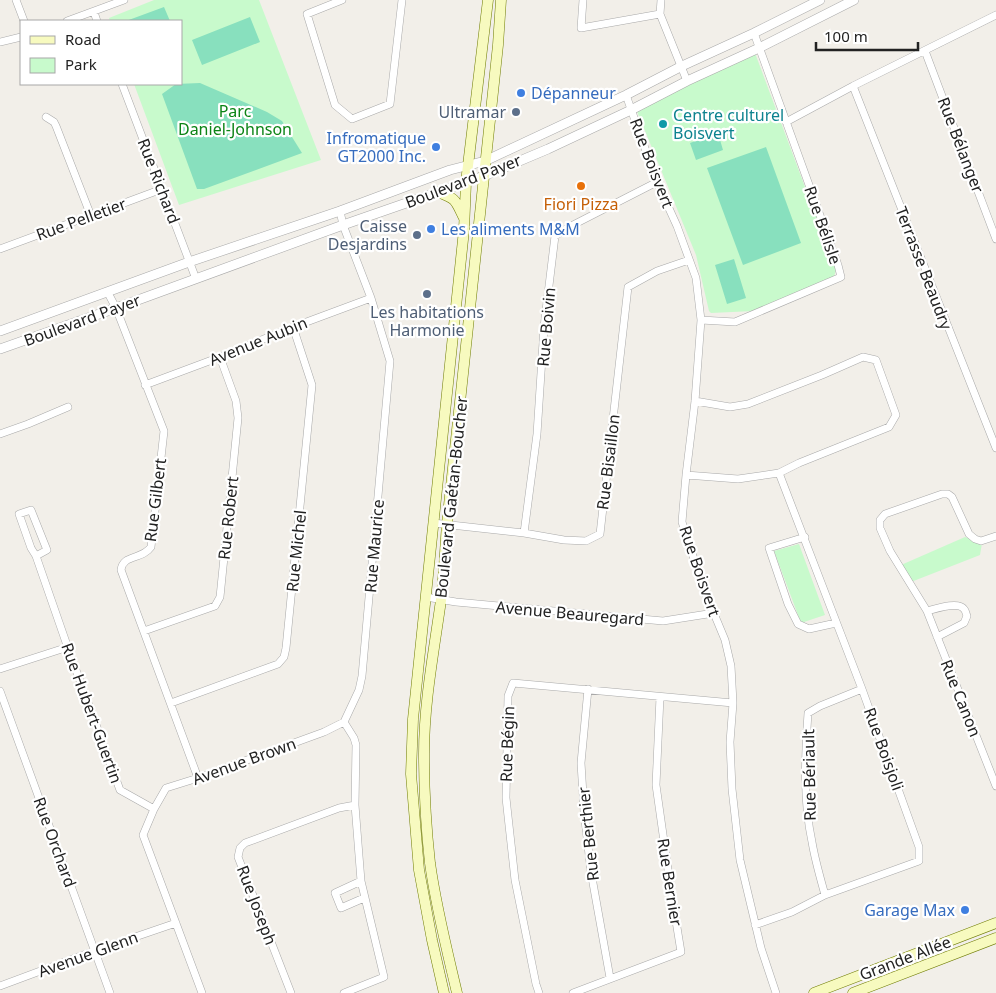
<svg xmlns="http://www.w3.org/2000/svg" width="996" height="993" font-family="'Noto Sans',sans-serif">
	<rect width="100%" height="100%" fill="#f2efe9"/>
	<path fill="#c8facc" d="M154,0H259L321,160L179,205L134,84H181V21H110L109,18Z
		M755,53L836,270L833,280L754,311L711,313L709,311L696,255L636,109Z
		M965,537L982,543L980,555L911,582L901,565Z
		M799,544L825,615L801,623L774,551Z"/>
	<path fill="#88e0be" d="M164,7L170,21H126Z
		M250,17L260,42L202,65L192,40Z
		M200,83L267,112L282,121L302,153L204,189H197L162,94L176,84Z
		M718,133L723,150L696,160L690,143Z
		M766,147L801,243L743,265L707,168Z
		M734,259L746,298L727,304L715,265Z"/>
	<g fill="none" stroke-linecap="round" stroke-linejoin="round">
		<defs>
			<path id="minor" d="M16,0L24,21
				M342,0L307,14L335,105L352,119L390,104L402,0
				M583,0L581,28L660,14
				M661,0L660,14L687,81
				M94,12L97,21
				M67,21L124,0
				M0,42L21,37
				M925,51L996,239
				M122,84L196,279
				M853,86L996,448
				M626,95L657,182L677,226L696,278L701,320L695,401L686,475L682,522L703,587L725,640L731,666L733,703L730,742L732,789L740,860L761,948L776,993
				M46,117L54,122L56,126L91,216
				M786,122L853,86L996,15
				M340,211L343,225L371,298L390,361L362,676L359,690L344,722
				M0,249L162,189
				M108,293L116,308L164,431L151,547C142,560 123,554 121,570L198,778
				M701,320L735,322L841,277L838,265L754,33
				M145,385L220,357L293,327L371,298
				M0,434L28,424L68,407
				M686,475L738,479L779,473L799,463L889,427L896,415L876,360L863,357L822,375L748,404L730,407L695,401
				M433,523L524,533L564,540L586,541L600,534L628,287L657,271L689,260
				M524,533L537,434L544,327L555,236L569,227L657,182
				M996,536L981,541L975,539L969,534L952,497L948,494H942L885,514L880,520V528L890,551L927,611L996,786
				M805,537L769,548L788,604L798,624L809,629L836,623
				M36,556L47,550L31,510L19,514L31,548L36,556L69,651L120,790L154,809
				M426,597L456,602L663,621L714,613
				M927,611C935,609 958,601 964,609C966,611 966,614 967,616L964,623L937,637
				M144,631L215,606L220,597L238,418L236,401L220,357
				M0,669L68,647
				M588,689L581,763L584,811L591,872L610,978
				M0,691L110,993
				M171,703L278,664L284,657L286,648L312,385L293,327
				M344,722L354,738L356,745L355,805L361,881L384,977L344,993
				M361,881L335,893L341,908L364,898
				M825,895C820,877 815,860 812,842C803,800 805,756 808,713L820,706L862,689
				M755,925L792,912L825,895L919,861V847L862,689L779,473
				M0,986L94,951L176,923
				M202,993L143,835L154,809L166,788L198,778L324,732L344,722
				M291,993L238,857L240,848L245,843L339,808L355,805
				M539,993L536,984L515,880L506,798L508,696L513,683L733,703
				M573,993L681,952L670,884L656,785L660,697"/>
			<path id="tertiary" d="M0,331L189,262L340,211L450,170L485,161L626,95L682,66L754,33L820,0
				M0,349L116,308L343,225L484,176L548,149L631,110L687,81L759,48L854,0"/>
			<path id="secondary" d="M438,192C457,199 455,200 464,218
				M444,993L432,940L419,870L411,774L413,719L464,230L466,182L488,0
				M457,993C447,950 436,907 430,863C426,827 424,790 424,754C424,702 434,651 441,600C444,575 445,550 447,524L498,45L501,0
				M814,993L996,923
				M853,993L996,938"/>
		</defs>
		<use href="#minor" stroke="#a9a9a9" stroke-width="8"/>
		<use href="#tertiary" stroke="#a9a9a9" stroke-width="10"/>
		<use href="#secondary" stroke="#707d05" stroke-width="11"/>
		<use href="#minor" stroke="#fff" stroke-width="7"/>
		<use href="#tertiary" stroke="#fff" stroke-width="9"/>
		<use href="#secondary" stroke="#f7fabf" stroke-width="10"/>
	</g>
	<g fill="#3f7fe0" stroke="#fff" stroke-width="2">
		<circle cx="521" cy="93" r="5"/>
		<circle cx="436" cy="147" r="5"/>
		<circle cx="431" cy="229" r="5"/>
		<circle cx="965" cy="910" r="5"/>
	</g>
	<g fill="#5c6f8a" stroke="#fff" stroke-width="2">
		<circle cx="516" cy="112" r="5"/>
		<circle cx="417" cy="235" r="5"/>
		<circle cx="427" cy="294" r="5"/>
	</g>
	<circle fill="#0f9aa8" stroke="#fff" stroke-width="2" cx="663" cy="124" r="5"/>
	<circle fill="#e8710a" stroke="#fff" stroke-width="2" cx="581" cy="186" r="5"/>
	<g text-anchor="middle" stroke-width="4.5" stroke-linejoin="round" paint-order="stroke">
		<g font-size="16" fill="#366cbe" stroke="#fff" text-anchor="start">
			<text x="531" y="99">Dépanneur</text>
			<text x="426" y="144" text-anchor="end">Infromatique<tspan x="426" dy="18">GT2000 Inc.</tspan></text>
			<text x="441" y="235">Les aliments M&amp;M</text>
			<text x="955" y="916" text-anchor="end">Garage Max</text>
		</g>
		<g font-size="16" fill="#0c8416" stroke="#fff">
			<text x="235" y="117">Parc<tspan x="235" dy="18">Daniel-Johnson</tspan></text>
		</g>
		<g font-size="16" fill="#4e5e75" stroke="#fff" text-anchor="end">
			<text x="506" y="118">Ultramar</text>
			<text x="407" y="232">Caisse<tspan x="407" dy="18">Desjardins</tspan></text>
			<text x="427" y="318" text-anchor="middle">Les habitations<tspan x="427" dy="18">Harmonie</tspan></text>
		</g>
		<g font-size="16" fill="#0d838f" stroke="#fff" text-anchor="start">
			<text x="673" y="121">Centre culturel<tspan x="673" dy="18">Boisvert</tspan></text>
		</g>
		<g font-size="16" fill="#222" stroke="#fff">
			<text transform="translate(961 145) rotate(69)" y="6">Rue Bélanger</text>
			<text transform="translate(652 163) rotate(69)" y="6">Rue Boisvert</text>
			<text transform="translate(159 181) rotate(69)" y="6">Rue Richard</text>
			<text transform="translate(463 181) rotate(-21)" y="6">Boulevard Payer</text>
			<text transform="translate(81 219) rotate(-20)" y="6">Rue Pelletier</text>
			<text transform="translate(823 225) rotate(71)" y="6">Rue Bélisle</text>
			<text transform="translate(924 268) rotate(69)" y="6">Terrasse Beaudry</text>
			<text transform="translate(82 320) rotate(-20)" y="6">Boulevard Payer</text>
			<text transform="translate(546 327) rotate(-85)" y="6">Rue Boivin</text>
			<text transform="translate(258 341) rotate(-22)" y="6">Avenue Aubin</text>
			<text transform="translate(608 462) rotate(-83)" y="6">Rue Bisaillon</text>
			<text transform="translate(451 497) rotate(-84)" y="6">Boulevard Gaétan-Boucher</text>
			<text transform="translate(155 500) rotate(-83)" y="6">Rue Gilbert</text>
			<text transform="translate(228 518) rotate(-84)" y="6">Rue Robert</text>
			<text transform="translate(374 546) rotate(-85)" y="6">Rue Maurice</text>
			<text transform="translate(296 551) rotate(-84)" y="6">Rue Michel</text>
			<text transform="translate(700 571) rotate(71)" y="6">Rue Boisvert</text>
			<text transform="translate(570 613) rotate(5)" y="6">Avenue Beauregard</text>
			<text transform="translate(961 698) rotate(68)" y="6">Rue Canon</text>
			<text transform="translate(92 713) rotate(70)" y="6">Rue Hubert-Guertin</text>
			<text transform="translate(507 744) rotate(-88)" y="6">Rue Bégin</text>
			<text transform="translate(884 749) rotate(70)" y="6">Rue Boisjoli</text>
			<text transform="translate(244 761) rotate(-20)" y="6">Avenue Brown</text>
			<text transform="translate(809 775) rotate(-91)" y="6">Rue Bériault</text>
			<text transform="translate(588 834) rotate(-96)" y="6">Rue Berthier</text>
			<text transform="translate(55 842) rotate(70)" y="6">Rue Orchard</text>
			<text transform="translate(670 882) rotate(81)" y="6">Rue Bernier</text>
			<text transform="translate(257 905) rotate(69)" y="6">Rue Joseph</text>
			<text transform="translate(88 954) rotate(-20)" y="6">Avenue Glenn</text>
			<text transform="translate(905 958) rotate(-21)" y="6">Grande Allée</text>
		</g>
		<g font-size="16" fill="#c56008" stroke="#fff">
			<text x="581" y="210">Fiori Pizza</text>
		</g>
	</g>
	<rect x="20" y="20" width="162" height="65" fill="#ffffff" stroke="#a7a7a7"/>
	<rect x="30" y="36" width="25" height="8" fill="#f7fabf" stroke="#a7a7a7"/>
	<text x="65" y="45" font-size="15" fill="#222222">Road</text>
	<rect x="30" y="58" width="25" height="15" fill="#c8facc" stroke="#a7a7a7"/>
	<text x="65" y="70" font-size="15" fill="#222222">Park</text>
	<path d="M816 42v8h102v-8" fill="none" stroke="#222222" stroke-width="2.5"/>
	<text x="824" y="42" font-size="15" fill="#222222" stroke="#ffffff" stroke-width="4" paint-order="stroke">100 m</text>
</svg>
